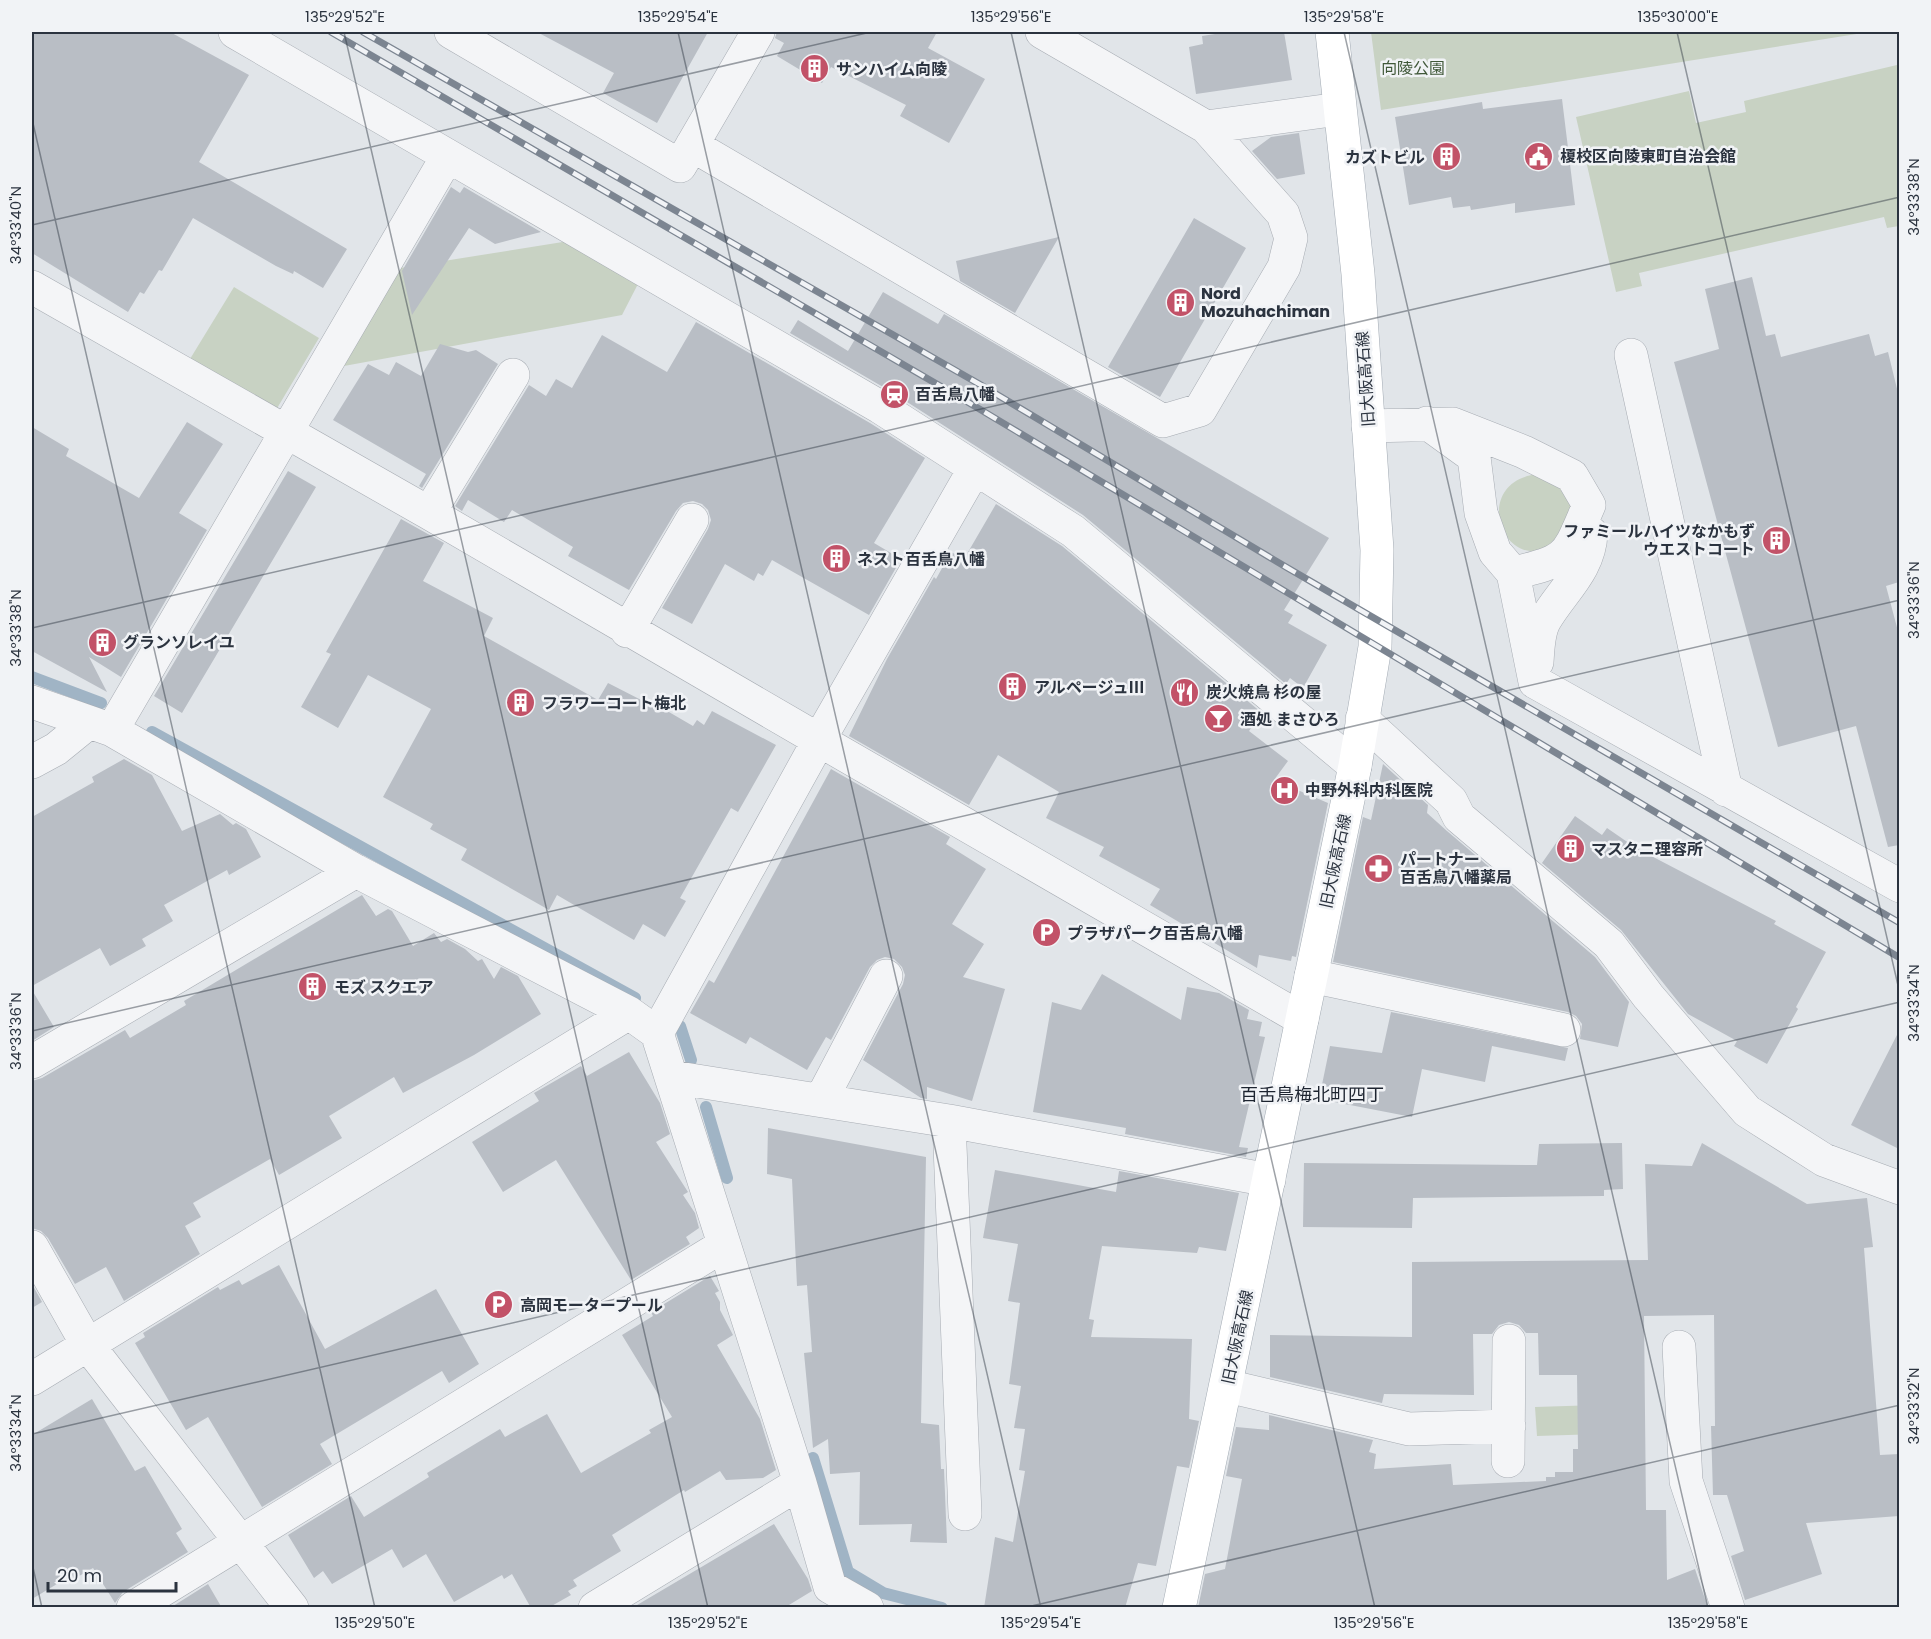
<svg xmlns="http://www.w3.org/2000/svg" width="1931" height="1639" font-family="Poppins,'Noto Sans JP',sans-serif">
	<rect width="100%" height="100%" fill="#e1e5e9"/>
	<path fill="#c8d2c3" d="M1371,32H1869L1381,110Z
		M1897,65L1900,77L1899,226L1887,228L1884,217L1639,273L1642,286L1616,292L1576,117L1689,91L1696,123L1746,112L1744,101Z
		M569,241L639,282L622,315L344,366L400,268Z
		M234,287L319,338L276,410L190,359Z
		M1538,474L1550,476L1573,501V525C1565,532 1554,546 1545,549C1499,566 1473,481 1538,474Z
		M1629,1404L1630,1433L1537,1436L1535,1407Z"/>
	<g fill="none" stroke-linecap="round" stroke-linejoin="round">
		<path stroke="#a0b4c5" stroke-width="12" d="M32,677L101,703
			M152,732L635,998
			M680,1026L691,1060
			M706,1107L727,1178
			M813,1458L848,1572L883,1593L942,1608"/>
	</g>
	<path fill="#b9bec5" d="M32,32H170L249,75L199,162L347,249L323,288L294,271L293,274L276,266L193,218L162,271L159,270L144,294L140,292L128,312L32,253Z
		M537,32H708L657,123L603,93L614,73Z
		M777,32H937L928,48L985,79L949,143L900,116L906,105L831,67L822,83L777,56L784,43L775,38Z
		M1228,32H1284L1292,80L1196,94L1189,47L1203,44L1202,36Z
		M1562,99L1575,205L1515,213V203L1471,210L1470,206L1453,208L1451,197L1409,205L1395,117L1482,102L1483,109Z
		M1299,133L1305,174L1277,179L1252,151L1271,137Z
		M451,187L460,193L464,187L541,232L495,244L469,228L412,315L402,271Z
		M1194,218L1246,248L1160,397L1108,367Z
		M1059,237L1015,313L960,281L956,261Z
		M1752,277L1766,336L1775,334L1781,357L1869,334L1875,356L1888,352L1899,397V582L1886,586L1899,635V845L1888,847L1856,726L1778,747L1674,362L1719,349L1705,289Z
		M883,292L938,324L944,314L1329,538L1284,610L1293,615L1288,623L1327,645L1303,688L1290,678L1286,684L1083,515L890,391L790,333L798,320L848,351Z
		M696,322L870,423L925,458L874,543L901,559L869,615L772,560L763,576L758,573L754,581L725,564L692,624L662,608L708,529L711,520L708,510L702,504L693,501L683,503L676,511L629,590L568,556L573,547L512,510L504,522L468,500L462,511L455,506L529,385L546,396L556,379L572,388L602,335L667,372Z
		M440,344L468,352L476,350L498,364L422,488L419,486L426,474L333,420L368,364L389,375L396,362L421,376Z
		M187,422L223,444L179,513L207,530L121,677L89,657L107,692L32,651V427L69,449L66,456L139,498Z
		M288,471L316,487L182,713L154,696Z
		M996,504L1062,546L1262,713L1249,731L1288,761L1274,780L1328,803L1296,957L1292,956L1291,961L1259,955L1257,968L1150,905L1160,889L1099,856L1104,847L1046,818L1059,792L998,755L969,805L849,736L887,659L934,577L936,579L951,552L964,559Z
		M401,519L444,543L423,581L493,618L484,636L598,700L608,683L649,704L650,701L693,726L697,720L704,725L712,711L776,745L738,812L731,808L680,898L686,901L665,937L643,924L634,940L557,895L549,910L461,860L467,849L430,829L433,824L383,797L431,709L368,675L338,728L301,707L331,654L326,652Z
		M124,759L152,775L182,831L220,814L233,825L236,823L246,829L261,857L229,875L227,870L164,905L173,921L142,939L146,946L110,966L100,948L32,986V817L94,782L92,777Z
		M1383,764L1428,805L1427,813L1447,831L1595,957L1629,1002L1618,1047L1580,1039L1582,1024L1576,1016L1568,1012L1333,962L1363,817L1371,820Z
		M831,769L950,837L946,844L986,869L952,924L984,944L963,977L1005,989L972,1101L927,1087V1099L921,1098L863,1060L903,984L905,975L902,967L894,959L885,957L877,960L870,967L831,1040L826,1037L807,1070L750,1037L746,1044L690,1013L709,980L714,983Z
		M1575,816L1602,835L1607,828L1636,848L1776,921L1774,924L1826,952L1796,1007L1798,1009L1767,1064L1734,1046L1737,1041L1688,1014L1621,930L1542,863Z
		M362,895L376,916L388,909L392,911L413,946L434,933L441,942L447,939L465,949L478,961L482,959L494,979L501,967L518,976L541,1014L474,1055L403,1093L394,1077L329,1116L342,1138L279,1175L270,1159L193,1203L201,1217L185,1226L200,1254L124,1301L106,1267L75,1284L48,1238L41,1231L32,1228V1081L42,1078L125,1030L130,1038L186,1005L184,1001Z
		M1102,974L1181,1020L1187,987L1219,993L1249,1010L1247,1019L1262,1022L1259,1036L1265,1037L1239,1147L1248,1148L1246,1157L1125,1134L1126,1128L1033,1112L1052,1002L1081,1010Z
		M32,990L54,1027L32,1041Z
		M1391,1012L1568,1048L1565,1061L1492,1046L1485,1082L1422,1069L1412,1117L1319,1099L1330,1046L1382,1053Z
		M1899,1031V1149L1851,1125Z
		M629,1052L660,1103L670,1134L656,1142L688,1192L683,1195L695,1213L699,1228L686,1237L690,1244L631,1280L556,1160L503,1192L472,1142L539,1101L534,1093L581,1066L587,1076Z
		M768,1128L926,1157L921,1423L939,1425L941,1469H944L947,1543L910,1542L912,1524L859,1525L860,1472L830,1474L828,1439L813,1448L804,1353L812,1352L807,1285L797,1286L792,1179L767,1174Z
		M1622,1143L1623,1189L1604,1190V1196L1413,1198L1412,1228L1303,1227L1304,1163L1537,1165L1539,1144Z
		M1702,1143L1807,1204L1867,1198L1873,1247L1864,1248L1880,1455L1899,1454V1516L1806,1523L1822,1574L1745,1600L1731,1556L1744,1551L1727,1495H1713L1711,1426H1715L1714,1315L1644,1316L1646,1510H1666L1667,1580L1695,1569L1708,1608H1198L1205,1574L1225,1569L1242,1479L1226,1476L1236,1427L1269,1430V1415L1373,1440L1369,1452L1376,1454L1374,1469L1451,1464L1453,1485L1546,1481V1477H1555V1472H1573V1449H1578L1577,1375H1539L1538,1333H1526L1519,1325L1509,1322L1499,1325L1492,1334H1473L1474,1395L1384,1394L1382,1403L1270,1377V1335L1412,1337V1262L1648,1260L1645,1164L1692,1166Z
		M995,1170L1116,1192L1119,1171L1239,1193L1226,1251L1199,1247L1197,1253L1102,1246L1089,1319L1094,1320L1091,1337L1192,1339L1189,1419L1199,1421L1189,1468L1177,1466L1156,1566L1138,1563L1125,1608H984L995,1537L1013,1542L1025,1471L1019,1470L1025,1429L1014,1428L1021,1386L1009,1384L1020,1303L1008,1301L1018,1244L983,1238Z
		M279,1265L325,1349L436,1289L479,1364L449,1383L442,1371L320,1444L332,1464L262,1507L208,1417L186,1430L135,1343L145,1337L143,1333L218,1287L220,1290L239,1280L242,1285Z
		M710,1276L719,1291L715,1293L720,1302V1310L733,1335L717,1345L760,1419L776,1470L763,1478L726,1480L720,1471L685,1492L684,1490L612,1535L621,1551L573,1580L577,1586L568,1591L571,1595L548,1608H531L512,1574L504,1579L502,1575L454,1602L426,1554L403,1568L392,1549L332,1584L323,1571L314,1578L288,1535L351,1496L364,1517L429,1477L427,1473L500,1429L505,1437L547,1414L581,1473L651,1433L649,1430L672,1417L622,1335L653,1316L651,1312Z
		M32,1284L42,1302L32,1308Z
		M92,1399L135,1471L145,1466L182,1529L176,1533L188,1552L123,1592L115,1603L93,1568L74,1579L72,1575L32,1599V1435Z
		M774,1524L808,1579L812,1591L784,1608H632Z
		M208,1584L222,1608H170Z"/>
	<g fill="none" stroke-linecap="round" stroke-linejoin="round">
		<defs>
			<path id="minor" d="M235,32L880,407L1073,531L1355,766
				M451,32L680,166L758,32
				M1042,32L1206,127L1339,109
				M692,145L1163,421L1200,410L1284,267L1291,238L1283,214L1206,127
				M32,287L429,513L819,740L975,468
				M1631,355L1726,790
				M1427,423L1474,457L1481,513L1495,552L1513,573L1535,682L1900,886
				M1368,426L1453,424L1524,452L1572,476L1589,505C1566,558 1570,560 1513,573
				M429,513L513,375
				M627,631L692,520
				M1537,662C1538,649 1538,632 1545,620C1562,591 1590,569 1591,533
				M32,702L112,730L356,871L629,1013L657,1033L819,740L1302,1019
				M1362,719L1451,801L1459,817L1609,944L1648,996L1747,1111L1824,1160L1900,1188
				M112,730L447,157
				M32,762L56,749L88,723
				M1311,976L1564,1030
				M657,1033L800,1483L830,1587L867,1608
				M32,1062L356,871
				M672,1077L949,1121L1269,1180
				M821,1100L886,976
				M949,1121L965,1514
				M32,1247L87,1344L292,1608
				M1679,1347L1686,1481L1728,1608
				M32,1379L629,1013
				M1227,1386L1409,1429L1509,1426
				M1508,1461L1509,1341
				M133,1608L724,1245
				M595,1608L800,1483"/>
			<path id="major" d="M1179,1608L1355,766L1375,647L1377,550L1358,274L1332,32"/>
		</defs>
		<use href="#minor" stroke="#a7acb3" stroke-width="34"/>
		<use href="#major" stroke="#a2aab3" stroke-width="34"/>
		<use href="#minor" stroke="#f4f5f7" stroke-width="33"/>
		<use href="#major" stroke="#fff" stroke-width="33"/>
		<defs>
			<path id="rail" d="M331,32L966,401L1900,958
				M363,32L981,385L1286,567L1900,923"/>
		</defs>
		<use href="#rail" stroke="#7c8591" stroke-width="7"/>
		<use href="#rail" stroke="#f1f3f6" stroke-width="4.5" stroke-dasharray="14" stroke-linecap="butt"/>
	</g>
	<path fill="none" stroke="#2b333f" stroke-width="1.5" stroke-opacity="0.45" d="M344,32L708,1608M678,32L1041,1608M1011,32L1375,1608M1344,32L1708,1608M1677,32L1900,994M32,119L375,1608M32,225L871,32M32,628L1900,197M32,1031L1900,600M32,1434L1900,1002M32,1563L42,1608M1023,1608L1900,1405"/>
	<defs>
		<symbol id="building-disc" viewBox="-11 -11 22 22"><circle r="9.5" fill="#c25268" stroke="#f1f3f6"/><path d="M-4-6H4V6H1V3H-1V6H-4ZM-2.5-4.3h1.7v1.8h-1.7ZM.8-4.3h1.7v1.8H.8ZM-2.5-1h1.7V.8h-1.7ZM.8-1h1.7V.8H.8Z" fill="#fff"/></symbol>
		<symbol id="civic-disc" viewBox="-11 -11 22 22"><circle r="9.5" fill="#c25268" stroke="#f1f3f6"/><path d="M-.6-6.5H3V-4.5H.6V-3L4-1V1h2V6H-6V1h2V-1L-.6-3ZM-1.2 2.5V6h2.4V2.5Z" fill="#fff"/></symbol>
		<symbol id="station-disc" viewBox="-11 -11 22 22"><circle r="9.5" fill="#c25268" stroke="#f1f3f6"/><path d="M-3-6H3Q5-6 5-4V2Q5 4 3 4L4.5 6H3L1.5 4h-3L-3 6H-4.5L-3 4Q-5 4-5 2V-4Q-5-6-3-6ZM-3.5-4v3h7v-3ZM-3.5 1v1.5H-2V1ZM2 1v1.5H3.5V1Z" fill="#fff"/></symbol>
		<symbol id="restaurant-disc" viewBox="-11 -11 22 22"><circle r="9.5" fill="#c25268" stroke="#f1f3f6"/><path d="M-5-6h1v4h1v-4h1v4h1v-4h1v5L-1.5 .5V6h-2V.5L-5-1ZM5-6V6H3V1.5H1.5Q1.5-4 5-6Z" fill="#fff"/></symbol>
		<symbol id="bar-disc" viewBox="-11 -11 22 22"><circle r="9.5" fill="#c25268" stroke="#f1f3f6"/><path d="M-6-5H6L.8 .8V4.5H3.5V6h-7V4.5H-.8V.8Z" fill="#fff"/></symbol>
		<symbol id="hospital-disc" viewBox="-11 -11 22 22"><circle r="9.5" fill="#c25268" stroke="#f1f3f6"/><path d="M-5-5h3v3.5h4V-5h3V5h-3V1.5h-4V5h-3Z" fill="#fff"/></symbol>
		<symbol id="pharmacy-disc" viewBox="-11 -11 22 22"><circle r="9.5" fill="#c25268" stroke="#f1f3f6"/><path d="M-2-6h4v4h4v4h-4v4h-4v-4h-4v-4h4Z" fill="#fff"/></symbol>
		<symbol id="parking-disc" viewBox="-11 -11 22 22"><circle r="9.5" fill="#c25268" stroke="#f1f3f6"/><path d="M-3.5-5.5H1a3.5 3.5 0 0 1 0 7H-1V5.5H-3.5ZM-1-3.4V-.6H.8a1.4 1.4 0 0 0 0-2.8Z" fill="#fff"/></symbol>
	</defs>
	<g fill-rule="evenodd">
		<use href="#building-disc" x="798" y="52" width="33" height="33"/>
		<use href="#civic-disc" x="1522" y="140" width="33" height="33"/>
		<use href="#building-disc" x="1430" y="140" width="33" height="33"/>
		<use href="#building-disc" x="1164" y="286" width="33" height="33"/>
		<use href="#station-disc" x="878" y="378" width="33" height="33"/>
		<use href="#building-disc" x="1760" y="524" width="33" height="33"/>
		<use href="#building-disc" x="820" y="542" width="33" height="33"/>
		<use href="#building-disc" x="86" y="626" width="33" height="33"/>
		<use href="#building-disc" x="996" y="670" width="33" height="33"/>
		<use href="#restaurant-disc" x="1168" y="676" width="33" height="33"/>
		<use href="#building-disc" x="504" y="686" width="33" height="33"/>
		<use href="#bar-disc" x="1202" y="702" width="33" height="33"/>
		<use href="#hospital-disc" x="1268" y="774" width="33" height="33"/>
		<use href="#building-disc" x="1554" y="832" width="33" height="33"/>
		<use href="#pharmacy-disc" x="1362" y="852" width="33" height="33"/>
		<use href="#parking-disc" x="1030" y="916" width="33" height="33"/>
		<use href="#building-disc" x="296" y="970" width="33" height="33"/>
		<use href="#parking-disc" x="482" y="1288" width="33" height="33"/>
	</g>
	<g text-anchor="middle" stroke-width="5" stroke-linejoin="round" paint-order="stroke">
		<g font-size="16" fill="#41593a" stroke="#f1f3f6">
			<text x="1413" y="74">向陵公園</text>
		</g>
		<g font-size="16" font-weight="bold" fill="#2b333f" stroke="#f1f3f6" text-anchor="start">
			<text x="836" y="75">サンハイム向陵</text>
			<text x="1560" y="162">榎校区向陵東町自治会館</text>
			<text x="1425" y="163" text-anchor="end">カズトビル</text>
			<text x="1201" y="299">Nord<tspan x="1201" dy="18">Mozuhachiman</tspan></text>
			<text x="915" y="400">百舌鳥八幡</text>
			<text x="1755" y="537" text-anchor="end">ファミールハイツなかもず<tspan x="1755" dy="18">ウエストコート</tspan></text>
			<text x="857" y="565">ネスト百舌鳥八幡</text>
			<text x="123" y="648">グランソレイユ</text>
			<text x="1034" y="693">アルページュⅢ</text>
			<text x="1206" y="698">炭火焼鳥 杉の屋</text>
			<text x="542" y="709">フラワーコート梅北</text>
			<text x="1240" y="725">酒処 まさひろ</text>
			<text x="1305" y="796">中野外科内科医院</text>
			<text x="1591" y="855">マスタニ理容所</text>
			<text x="1400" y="865">パートナー<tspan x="1400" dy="18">百舌鳥八幡薬局</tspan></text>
			<text x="1067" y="939">プラザパーク百舌鳥八幡</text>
			<text x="334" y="993">モズ スクエア</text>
			<text x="520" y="1311">高岡モータープール</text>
		</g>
		<g font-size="16" fill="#2b333f" stroke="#f1f3f6">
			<text transform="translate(1365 379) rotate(-94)" y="6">旧大阪高石線</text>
			<text transform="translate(1335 861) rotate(-78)" y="6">旧大阪高石線</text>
			<text transform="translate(1237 1337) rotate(-78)" y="6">旧大阪高石線</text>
		</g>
		<g font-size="18" fill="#1d2430" stroke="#f1f3f6">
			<text x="1312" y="1101">百舌鳥梅北町四丁</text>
		</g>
	</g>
	<rect width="1931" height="1639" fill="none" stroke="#f1f3f6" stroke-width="66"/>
	<path d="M48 1582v9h128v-9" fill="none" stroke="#2b333f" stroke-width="3"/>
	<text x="57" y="1582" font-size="18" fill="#2b333f" stroke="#f1f3f6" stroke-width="4.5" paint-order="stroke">20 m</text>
	<rect x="33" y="33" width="1865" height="1573" fill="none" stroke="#2b333f" stroke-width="2"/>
	<g font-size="15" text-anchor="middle" fill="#2b333f">
		<text x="345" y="22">135°29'52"E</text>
		<text x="678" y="22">135°29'54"E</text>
		<text x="1011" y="22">135°29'56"E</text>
		<text x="1344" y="22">135°29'58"E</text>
		<text x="1678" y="22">135°30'00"E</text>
		<text transform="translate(1914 197) rotate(-90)" y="5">34°33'38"N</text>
		<text transform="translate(16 225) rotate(-90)" y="5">34°33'40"N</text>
		<text transform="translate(1914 600) rotate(-90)" y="5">34°33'36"N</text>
		<text transform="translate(16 628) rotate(-90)" y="5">34°33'38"N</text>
		<text transform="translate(1914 1003) rotate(-90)" y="5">34°33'34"N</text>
		<text transform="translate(16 1031) rotate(-90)" y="5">34°33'36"N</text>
		<text transform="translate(1914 1406) rotate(-90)" y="5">34°33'32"N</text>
		<text transform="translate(16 1433) rotate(-90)" y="5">34°33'34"N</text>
		<text x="375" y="1628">135°29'50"E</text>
		<text x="708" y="1628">135°29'52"E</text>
		<text x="1041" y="1628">135°29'54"E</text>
		<text x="1374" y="1628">135°29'56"E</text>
		<text x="1708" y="1628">135°29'58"E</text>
	</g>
</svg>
